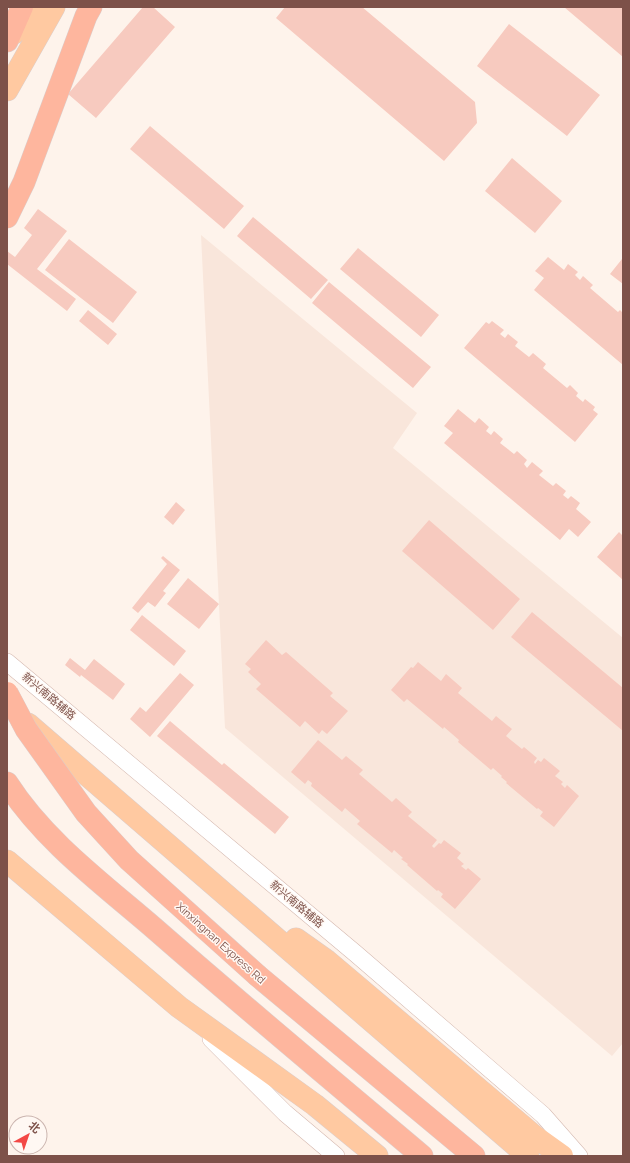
<svg xmlns="http://www.w3.org/2000/svg" width="630" height="1163" font-family="Raleway,'Noto Sans SC',sans-serif">
	<rect width="100%" height="100%" fill="#fef3eb"/>
	<path fill="#f9e6db" d="M201,235L417,413L393,448L623,638V1043L612,1056L225,728Z"/>
	<path fill="#f7cabf" d="M143,7H153L175,27L96,118L68,94Z
		M285,7H362L475,102L477,123L444,161L276,18Z
		M564,7H623V57Z
		M509,24L600,95L567,136L477,66Z
		M150,126L244,206L224,229L130,149Z
		M512,158L562,201L535,233L485,191Z
		M38,209L67,231L37,269L76,299L67,311L7,264V251L15,257L32,235L24,228Z
		M253,217L328,280L311,299L237,236Z
		M69,239L137,292L113,323L45,270Z
		M358,248L439,315L421,337L340,269Z
		M548,257L564,270L568,264L578,272L575,275L580,280L583,276L593,285L590,288L618,312L620,310L623,313V365L534,290L544,278L535,271Z
		M622,259L623,260V284L610,274Z
		M329,282L431,367L413,388L312,303Z
		M88,310L117,334L108,345L79,321Z
		M492,321L504,330L500,334L505,338L508,334L518,342L515,346L529,357L533,353L546,364L543,368L567,388L570,385L578,393L576,396L583,402L585,399L595,407L593,410L598,414L575,442L464,348L486,322L489,324Z
		M458,409L475,423L479,418L489,427L486,431L491,435L494,431L503,439L500,443L514,454L517,451L527,460L524,464L527,468L532,462L543,471L539,475L553,486L556,483L566,491L563,495L568,499L571,496L580,503L576,509L591,522L578,537L569,529L560,540L444,443L453,433L444,426Z
		M176,502L185,510L173,525L164,517Z
		M429,520L520,599L493,630L402,551Z
		M619,532L623,536V580L597,557Z
		M163,556L180,570L163,591L166,593L155,607L148,602L138,613L132,608L167,564L161,558Z
		M188,578L219,604L199,629L167,604Z
		M532,612L623,688V731L511,637Z
		M142,615L186,651L174,666L130,630Z
		M266,640L282,655L286,652L333,693L330,696L348,711L327,734L322,730L319,734L305,721L300,727L256,689L261,684L248,672L251,669L245,664Z
		M70,658L85,670L94,659L125,684L113,700L81,675L80,677L65,665Z
		M418,662L441,681L446,674L462,688L458,693L492,721L496,716L512,729L506,736L522,749L524,747L537,758L534,762L535,764L538,760L541,762L544,758L560,771L555,776L563,782L561,784L565,788L567,785L579,796L554,827L540,816L543,812L538,808L537,809L506,783L507,782L501,777L502,776L493,768L491,770L458,742L459,740L444,727L443,729L407,699L404,702L391,690L411,667L413,668Z
		M180,673L194,685L150,737L130,719L140,707L146,712Z
		M170,721L222,765L224,763L289,817L275,834L157,736Z
		M318,740L342,760L346,756L363,770L359,774L392,802L396,798L412,812L408,816L437,840L432,846L434,848L439,843L441,844L444,840L461,853L457,858L464,864L461,866L466,870L468,868L481,879L455,909L441,897L443,894L438,890L437,891L407,865L408,864L401,859L403,858L394,850L392,853L357,824L360,821L345,808L342,812L311,786L312,783L308,780L305,784L291,772Z"/>
	<g fill="none" stroke-linecap="round" stroke-linejoin="round">
		<defs>
			<path id="minor" d="M7,662L355,953L543,1115L579,1156
				M211,1039L285,1113L336,1156"/>
			<path id="primary" d="M14,33L34,7
				M7,90L54,7
				M28,724L528,1156
				M7,861L179,1007L315,1105L377,1156
				M296,939L327,961L534,1136L562,1156"/>
			<path id="trunk" d="M7,41L22,7
				M7,217L24,182L86,16L91,7
				M7,783C44,841 103,884 155,929C243,1006 333,1081 422,1156
				M258,976L474,1156"/>
		</defs>
		<use href="#minor" stroke="#d5b9b0" stroke-width="18"/>
		<use href="#primary" stroke="#dbcecc" stroke-width="23"/>
		<use href="#trunk" stroke="#dbcecc" stroke-width="23"/>
		<use href="#minor" stroke="#fff" stroke-width="17"/>
		<use href="#primary" stroke="#ffc9a1" stroke-width="22"/>
		<use href="#trunk" stroke="#feb69e" stroke-width="22"/>
		<defs>
			<path id="trunk-bridge" d="M7,693L26,729L86,813L129,860L258,976"/>
		</defs>
		<use href="#trunk-bridge" stroke="#dbcecc" stroke-width="23" stroke-linecap="butt"/>
		<use href="#trunk-bridge" stroke="#feb69e" stroke-width="22"/>
	</g>
	<g text-anchor="middle" stroke-width="3" stroke-linejoin="round" paint-order="stroke">
		<g font-size="11" fill="#7d5149" stroke="#fff8f3">
			<text transform="translate(49 696) rotate(40)" y="4">新兴南路辅路</text>
			<text transform="translate(297 904) rotate(40)" y="4">新兴南路辅路</text>
			<text transform="translate(221 943) rotate(42)" y="4">Xinxingnan Express Rd</text>
		</g>
	</g>
	<rect width="630" height="1163" fill="none" stroke="#7d5149" stroke-width="16"/>
	<g transform="translate(28 1135) rotate(40)"><circle r="19" fill="#fff8f3" stroke="#cbb5af"/>
	<path d="M0-3L7 15L0 10L-7 15Z" fill="#f34845"/>
	<text y="-6" font-size="11" font-weight="bold" text-anchor="middle" fill="#7d5149">北</text>
	</g>
</svg>
